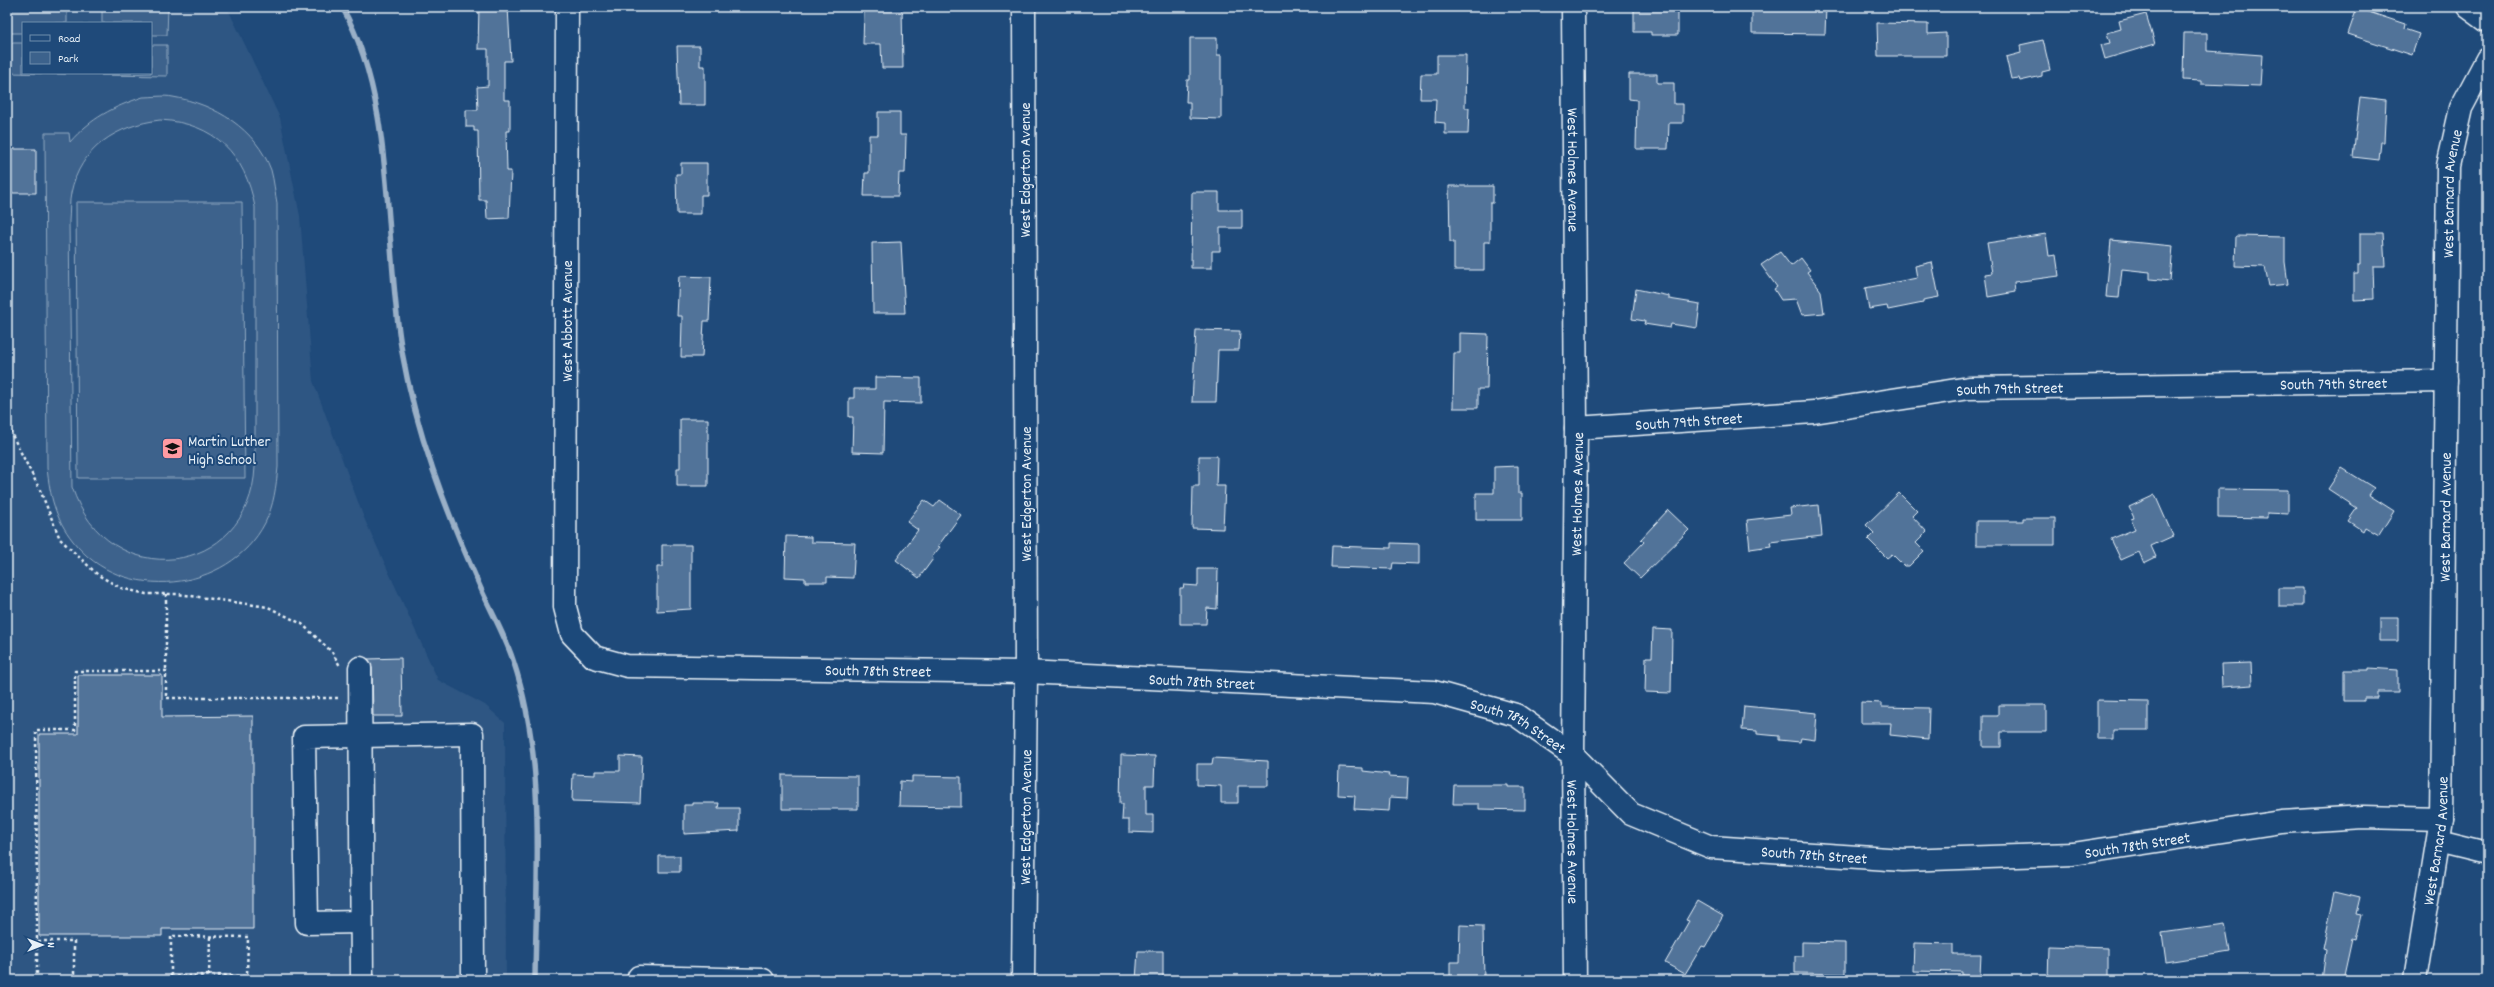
<svg xmlns="http://www.w3.org/2000/svg" width="2494" height="987" font-family="Dekko,sans-serif">
	<rect width="100%" height="100%" fill="#1f4a7a"/>
	<filter id="ink" filterUnits="userSpaceOnUse"><feTurbulence type="fractalNoise" baseFrequency=".025" numOctaves="2"/><feDisplacementMap in="SourceGraphic" scale="8" xChannelSelector="R" yChannelSelector="G"/><feConvolveMatrix kernelMatrix="1 2 1 2 8 2 1 2 1" color-interpolation-filters="sRGB"/></filter>
	<g filter="url(#ink)">
		<path fill="#2e5683" fill-rule="evenodd" d="M7,7H227L280,118L300,216L313,381L364,518L438,680L485,705L505,723L506,980H7ZM23,23H151V73H23Z"/>
		<path fill="#3c628c" stroke="#92aac2" fill-rule="evenodd" d="M7,7H67V23H23V33H7Z
			M102,7H168L167,35H151V23H102Z
			M7,43H23V73L66,74L7,73Z
			M151,45H167V76L101,75L151,73Z
			M143,97C152,97 164,95 173,97C215,104 256,129 271,170C274,181 275,193 277,203L278,467C276,487 274,505 265,523C229,593 121,604 73,541C55,518 50,496 47,468L45,133H69L70,142C91,118 113,107 143,97ZM160,120C215,123 245,154 255,207V467C250,577 107,595 72,487L69,221C70,212 69,202 71,193C80,148 117,125 160,120Z
			M76,202H242L245,478H78Z"/>
		<g fill="none" stroke-linecap="round" stroke-linejoin="round">
			<path stroke="#9ab0c7" stroke-width="5.5" d="M342,7C397,103 383,244 402,352C416,432 445,508 478,582C489,608 504,633 513,660C547,760 536,876 535,980"/>
		</g>
		<path fill="#517399" stroke="#e8f1f8" d="M479,7H508L511,61H504V100H510V131H506L507,171H511L509,218L487,219L486,200H479L478,131H474V127H466V110H478L477,87L488,86V49H478Z
			M868,7H902L903,68H882L881,44H863L864,10H868Z
			M1634,7L1678,8V35H1651V32H1634Z
			M1826,7L1825,34L1752,33V8Z
			M2357,8L2405,24L2404,29L2419,34L2412,55L2348,34Z
			M2146,14L2155,44L2105,59L2101,45L2110,43L2107,33L2121,29L2119,21Z
			M1877,23L1928,24V34L1946,33V56H1878Z
			M2184,33H2207V51L2262,55L2260,86L2201,84V81L2183,80Z
			M1190,38H1217V55H1221V119L1190,118V102H1186L1187,80H1190Z
			M2043,40L2050,70L2042,72V76L2020,81L2019,78L2011,79L2006,57L2021,53L2020,45Z
			M677,46H700V66H705V105H679Z
			M1437,55H1466L1465,108H1469L1468,134H1445V123L1435,122L1436,99H1420L1421,74H1437Z
			M1629,74H1657V83H1674V104H1683V123H1669L1668,149H1636L1637,100L1629,99Z
			M2360,97L2386,100L2384,142H2381L2379,160L2353,157Z
			M878,112H900V135H906L905,173H899L898,196H864L865,173H869V135H878Z
			M7,149H36V193H7Z
			M681,163H707V195H701V214H677L676,174H681Z
			M1449,186H1493V203H1490V242H1484V270H1454V242H1450Z
			M1192,192H1219V210H1242V228H1220V251H1212V268H1191Z
			M2360,233H2383L2385,266H2373L2374,299L2354,300V274H2358V265H2360Z
			M2046,234L2049,256L2056,255L2059,276L2014,282L2015,292L1988,297L1985,274L1992,273L1987,243Z
			M2236,236L2285,237V262L2288,284L2269,286L2265,267L2235,266Z
			M2111,240L2173,246L2170,281L2150,279V272L2122,269L2119,298L2106,297Z
			M901,242L905,313H873L872,243Z
			M1780,252L1791,266L1801,258L1810,270L1807,272L1821,291L1824,313L1802,315L1796,299L1781,300L1774,289L1777,287L1761,265Z
			M1932,262L1939,297L1923,300V303L1888,310L1887,306L1869,309L1865,288L1917,278L1915,266Z
			M679,276L711,277L709,321H704L702,357H681L682,321V316H677Z
			M1636,289L1669,296V299L1700,304L1697,328L1671,324L1670,328L1644,324L1645,321L1632,319Z
			M1196,330L1240,331L1239,350H1218L1216,402H1192Z
			M1460,333L1488,334L1487,389H1478V408H1453L1454,353H1460Z
			M875,377L921,378V403L884,402L883,453L852,452L853,417H849V398H854V389H875Z
			M680,419H708V486H677V468H680Z
			M1199,456H1217L1216,486H1225L1223,529L1192,528L1193,486H1199Z
			M1518,466V493H1522V520H1476V493H1494V467Z
			M2342,468L2374,488L2369,495L2394,511L2379,535L2365,527L2363,531L2348,521L2357,508L2328,489Z
			M2218,489L2288,490V514L2267,513V518L2218,517Z
			M1899,493L1917,511L1912,516L1927,532L1916,543L1924,551L1909,566H1904L1892,554L1887,558L1868,539L1874,533L1866,525Z
			M2155,495L2173,536L2151,546L2156,557L2144,563L2139,552L2121,560L2111,539L2135,529L2131,519L2134,518L2129,507Z
			M924,500L934,507L940,500L961,515L938,546L940,547L932,557L933,559L919,578L896,560L918,530L907,522Z
			M1819,505L1822,536L1770,542L1771,546L1750,549L1747,520L1791,515L1790,508Z
			M1668,510L1689,530L1640,578L1624,563L1644,542L1641,539Z
			M2023,518H2055V545H1976V521H2023Z
			M786,536L811,537V542L855,543L853,578L827,577V582H805V578L785,577Z
			M1391,543L1419,544V564L1393,563L1392,569L1331,567L1332,546L1391,548Z
			M662,545H691V609L657,611V567H662Z
			M1198,569H1218L1217,609L1207,608L1206,624H1180V588H1183L1184,585L1198,586Z
			M2279,588H2303V606H2279Z
			M2380,618H2398V641H2380Z
			M1653,629L1672,630L1671,693L1645,692L1646,657H1652Z
			M401,658L402,716H373L372,668L368,659Z
			M2251,663L2252,685L2222,687L2221,664Z
			M2369,668L2398,670V692H2377V698H2364V701H2344V670H2369Z
			M78,675H162V717L253,716V929H162V936H39V734H78Z
			M2097,700L2148,701V730H2113V739H2097Z
			M1861,702L1882,703V707L1929,708L1928,739L1890,735L1891,723H1861Z
			M1998,705H2046V732H2001V747H1983V716H1998Z
			M1744,706L1817,713L1815,740L1801,738L1800,742L1779,740V736L1757,734V731L1742,730Z
			M1121,755L1155,756L1154,785H1146V815H1153V833L1129,832V820H1122L1123,804H1120Z
			M620,756L642,757L640,803L572,801L573,774L595,775V771H620Z
			M1213,758L1268,761V786H1238V803H1221V786L1197,785V764H1212Z
			M1339,767L1363,768V771L1389,774L1388,776L1408,777L1407,798L1390,797L1389,811L1354,809L1355,796L1338,795Z
			M782,775L858,776V809H782Z
			M912,776L961,777V807L899,806L900,781L912,782Z
			M1454,785H1508V787H1525V810L1479,809V804H1453Z
			M692,803H719L718,808H739V831L684,834V805H692Z
			M659,856H680V872H659Z
			M2335,891L2360,897L2356,914L2361,915L2355,940L2352,939L2343,980H2322L2326,950L2323,949Z
			M1697,901L1723,916L1705,947L1702,946L1685,974L1665,963L1689,921L1686,920Z
			M2225,924L2230,952L2166,962L2162,933Z
			M1460,925L1483,926L1484,980H1450V962H1459Z
			M1802,942L1845,943V974L1795,973V956H1802Z
			M1914,943L1953,944V954H1981L1980,976H1962V972L1913,971Z
			M2049,946L2108,948V980H2048Z
			M1138,951H1163V980H1136Z"/>
		<g fill="none" stroke-linecap="round" stroke-linejoin="round">
			<defs>
				<g id="minor">
					<path id="s1" d="M567,7L565,607L572,634L594,657L627,666L1026,672L1434,692L1516,715L1573,755L1631,814L1711,847L1903,860L2073,854L2281,822L2363,817L2441,819"/>
					<path id="s2" d="M1573,7L1576,428L1573,755L1575,980"/>
					<path d="M2468,7L2487,21"/>
					<path id="s3" d="M1576,428L1814,412L1969,388L2446,381"/>
					<path d="M360,668L362,980"/>
					<path d="M2438,841L2487,853"/>
					<path d="M361,922L307,923L304,737L472,734L473,980"/>
					<path d="M639,980V977L763,980"/>
					<path id="s4" d="M1023,980L1026,672L1024,7"/>
					<path id="s5" d="M2415,980L2441,819L2448,166L2461,108L2487,59"/>
				</g>
			</defs>
			<use href="#minor" stroke="#e8f1f8" stroke-width="25"/>
			<path stroke="#e8f1f8" stroke-width="2.5" stroke-dasharray="3 3" stroke-linecap="butt" d="M7,425L40,490L60,539L98,575L121,588L146,594H178L268,607L302,624L332,652L340,666
				M166,594V671
				M37,941V980
				M171,976V936L248,937L247,976
				M209,976L210,937
				M74,980V941H37L36,730H75V671H166V698H340
				M140,980C191,973 243,975 294,980"/>
			<use href="#minor" stroke="#1f4a7a" stroke-width="22"/>
		</g>
	</g>
	<defs>
		<symbol id="school-square" viewBox="-11 -11 22 22"><rect x="-9" y="-9" width="18" height="18" rx="4" fill="#ff9aa2" stroke="#1f4a7a"/><path d="M0-5L7-2L0 1L-7-2ZM-4 1L0 2.5L4 1V4Q0 6-4 4Z" fill="#111"/></symbol>
	</defs>
	<g fill-rule="evenodd">
		<use href="#school-square" x="160" y="436" width="25" height="25"/>
	</g>
	<g text-anchor="middle" stroke-width="4" stroke-linejoin="round" paint-order="stroke">
		<g font-size="16" fill="#e8f1f8" stroke="#1f4a7a">
			<text transform="translate(1024 170) rotate(-90)" y="6">West Edgerton Avenue</text>
			<text dy="6" stroke="none"><textPath href="#s2" startOffset="163">West Holmes Avenue</textPath></text>
			<text dy="6" stroke="none"><textPath href="#s5" startOffset="789">West Barnard Avenue</textPath></text>
			<text transform="translate(566 321) rotate(-90)" y="6">West Abbott Avenue</text>
			<text dy="6" stroke="none"><textPath href="#s3" startOffset="760">South 79th Street</textPath></text>
			<text dy="6" stroke="none"><textPath href="#s3" startOffset="436">South 79th Street</textPath></text>
			<text dy="6" stroke="none"><textPath href="#s3" startOffset="113">South 79th Street</textPath></text>
			<text transform="translate(1025 494) rotate(-90)" y="6">West Edgerton Avenue</text>
			<text transform="translate(1576 494) rotate(-89)" y="6">West Holmes Avenue</text>
			<text dy="6" stroke="none"><textPath href="#s5" startOffset="465">West Barnard Avenue</textPath></text>
			<text dy="6" stroke="none"><textPath href="#s1" startOffset="945">South 78th Street</textPath></text>
			<text dy="6" stroke="none"><textPath href="#s1" startOffset="1269">South 78th Street</textPath></text>
			<text dy="6" stroke="none"><textPath href="#s1" startOffset="1593">South 78th Street</textPath></text>
			<text dy="6" stroke="none"><textPath href="#s4" startOffset="163">West Edgerton Avenue</textPath></text>
			<text dy="6" stroke="none"><textPath href="#s5" startOffset="141">West Barnard Avenue</textPath></text>
			<text dy="6" stroke="none"><textPath href="#s2" startOffset="835">West Holmes Avenue</textPath></text>
			<text dy="6" stroke="none"><textPath href="#s1" startOffset="2253">South 78th Street</textPath></text>
			<text dy="6" stroke="none"><textPath href="#s1" startOffset="1929">South 78th Street</textPath></text>
		</g>
		<g font-size="16" fill="#e8f1f8" stroke="#1f4a7a" text-anchor="start">
			<text x="188" y="446">Martin Luther<tspan x="188" dy="18">High School</tspan></text>
		</g>
	</g>
	<rect width="2494" height="987" fill="none" stroke="#1f4a7a" stroke-width="24"/>
	<rect x="12" y="12" width="2470" height="963" fill="none" stroke="#e8f1f8" stroke-width="1.5" filter="url(#ink)"/>
	<rect x="22" y="22" width="130" height="52" fill="#1f4a7a" stroke="#6f8dac"/>
	<rect x="30" y="35" width="20" height="6" fill="#1f4a7a" stroke="#6f8dac"/>
	<text x="58" y="42" font-size="12" fill="#e8f1f8">Road</text>
	<rect x="30" y="52" width="20" height="12" fill="#3c628c" stroke="#6f8dac"/>
	<text x="58" y="62" font-size="12" fill="#e8f1f8">Park</text>
	<g transform="translate(42 945) rotate(90)" stroke="#1f4a7a" stroke-width="3" paint-order="stroke">
	<path d="M0-3L7 15L0 10L-7 15Z" fill="#e8f1f8"/>
	<text y="-6" font-size="11" font-weight="bold" text-anchor="middle" fill="#e8f1f8">N</text>
	</g>
</svg>
